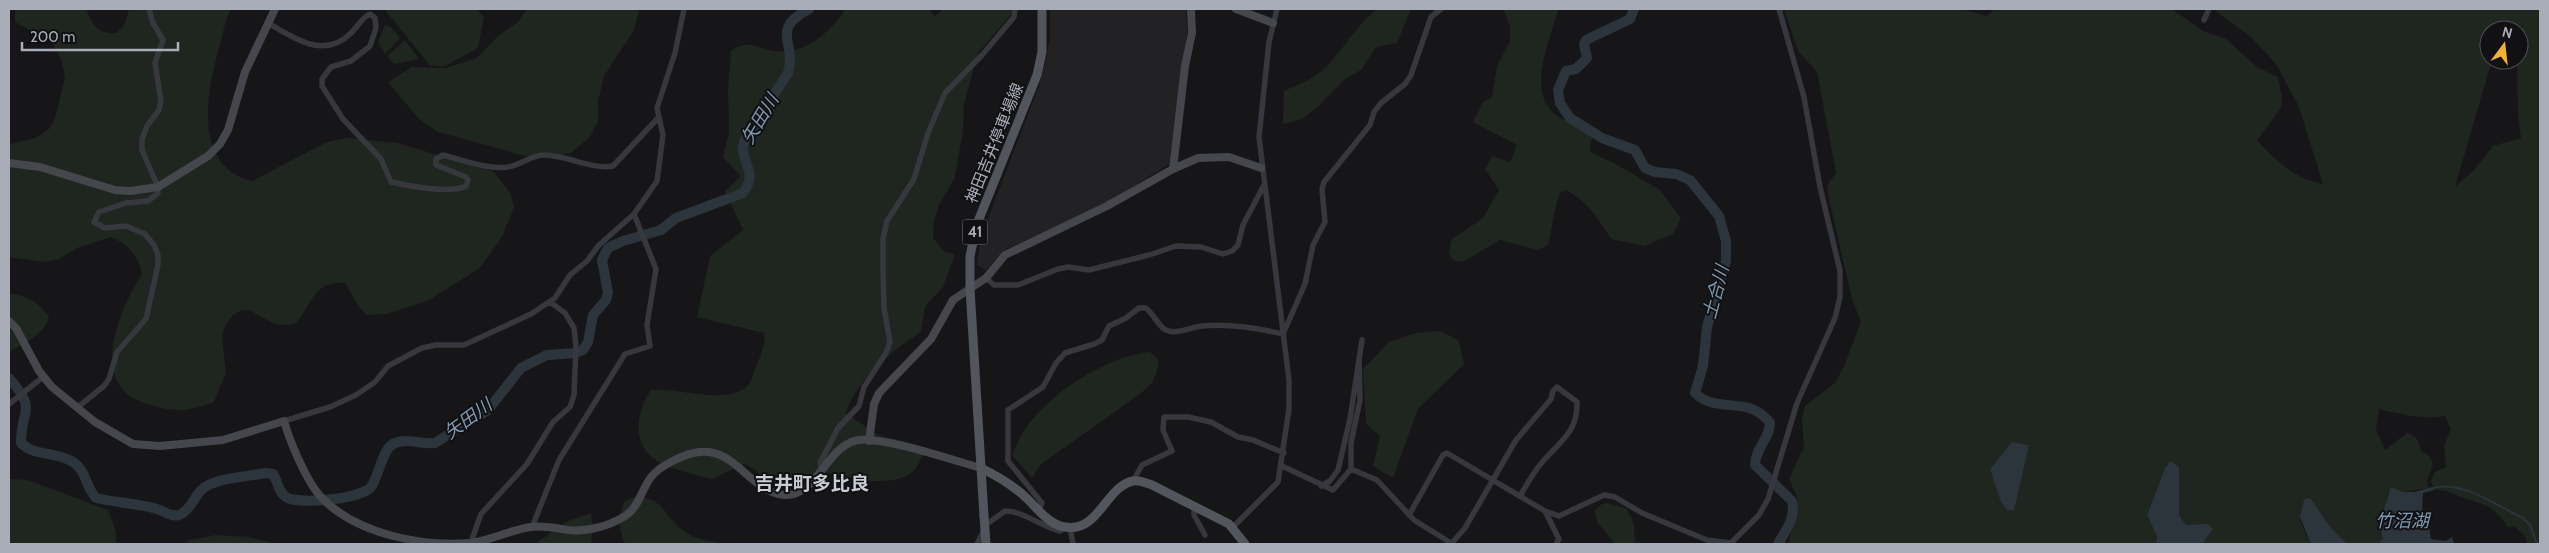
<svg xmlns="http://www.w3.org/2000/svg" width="2549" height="553" font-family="Cabin,'Noto Sans JP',sans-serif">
	<rect width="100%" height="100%" fill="#161618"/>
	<path fill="#222225" d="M1050,9H1186L1187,33L1169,164L1107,203L1006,249L986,270L977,265L981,237L1040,83L1050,40Z"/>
	<path fill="#1e261f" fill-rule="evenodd" d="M15,9H86C93,25 97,34 117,33L125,23L129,9H231C225,19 223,34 220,45C207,89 191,166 252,181L327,142L346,138L398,143L494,172L511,194L514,207L502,237L480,268L429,300L387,314L367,315L359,307L345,283C313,281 314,302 296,323L288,325L275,324L251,311L242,310L233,315L226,325L222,335L226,373L214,402C204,405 194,409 184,410C171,411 159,407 147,404C86,386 119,310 142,274C138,255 129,245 111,237L77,248L59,259L44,262L9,257V144L36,138L49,129L55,118L65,78L62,61L51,41L15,22Z
		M384,9H477L484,17L478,48L443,67L430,65Z
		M527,9H638L639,11L634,30L604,76L598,101V121L590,137L571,153L550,157H529L438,132L420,120L388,82L412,67L446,68L477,58L498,36L518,22Z
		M846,9H929L935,16L943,9H1016L978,53L964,104L963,130L955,177L939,205L934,221L933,238L944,251L955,255L943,287L925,306L921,332C889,353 859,376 846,413L878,435L926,447C923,454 920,462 916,468C905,484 872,482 855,479C843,477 833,472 821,473C804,475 791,487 774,487L754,469L744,464L712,479C697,475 670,469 657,461C631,445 636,411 651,390C679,387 730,407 749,384C752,380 754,372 756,366C761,355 766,345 764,333L697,317L710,256L743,230L725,191L741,176L723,157L729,132L728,88L731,51C747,38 758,49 775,51C808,54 829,32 846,9Z
		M1377,9H1411L1397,43L1376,47L1361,70L1345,79L1315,109L1302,119L1283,124L1284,91C1295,86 1309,81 1319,73C1342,54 1353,28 1377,9Z
		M1503,9H1558C1551,41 1522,96 1561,118C1571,124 1578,117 1593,128C1594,137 1589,143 1590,152L1614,163L1660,190L1681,218L1673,234L1644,246L1611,239C1598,218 1588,202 1566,190L1560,193C1553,210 1553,228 1548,245L1538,250L1500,240L1462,262L1453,260L1449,253L1451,240L1483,218L1499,190L1485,169L1492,156L1510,162L1517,145L1473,122L1483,102L1492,97L1497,66L1510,41V26Z
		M1784,9H1962L1987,16L1994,9H2172L2203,31L2226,39L2257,67L2278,77L2282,97L2281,108L2257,140C2275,160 2296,180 2323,184L2299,107L2276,64L2252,38L2213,9H2540V544H2527L2526,537L2514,526L2508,527C2495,508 2488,505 2467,499C2452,495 2453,490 2434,490L2431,481L2435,472L2446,467L2444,446L2451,429L2445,416C2421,420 2402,414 2379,409L2376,430L2385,450L2407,433C2416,435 2420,442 2421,451L2429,456L2433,464L2427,481L2429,488L2403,492L2390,487C2386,508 2377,517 2383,539L2379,541L2380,544H2347L2331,528L2311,499L2300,521L2311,544H2202L2193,525H2186L2179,515L2178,478L2167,463L2147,515L2157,538L2156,544H1788L1798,499L1789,479L1804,447L1802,418L1805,406L1835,383L1845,364L1861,322L1852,299L1828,195L1827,185L1836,173L1817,72L1798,51ZM2523,24L2519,60L2517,62L2518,114L2521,138L2493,146L2474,170L2455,187L2489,70L2496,60H2489V30L2519,31ZM2012,442L2029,445L1995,483L1990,469Z
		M385,25L391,27L400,38L385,54L378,42Z
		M405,40L419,59L394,64L387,56Z
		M9,293C27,296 38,301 49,317C44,335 24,343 9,352Z
		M1441,331L1459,341L1464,364L1418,409L1393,478L1373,466L1380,436L1366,424L1363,369L1389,342L1415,333Z
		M1150,352L1158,359V367L1153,382L1140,394L1041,464L1032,478L1012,455C1016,447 1020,436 1026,428C1050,393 1108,355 1150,352Z
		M9,479L28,480L108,510L116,531V544H9Z
		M634,497C666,497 662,516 684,531C696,540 711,541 725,544H625C618,528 617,517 625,501Z
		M1608,503L1627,509L1634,524L1635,544H1615L1597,522L1595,510L1602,504Z
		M591,513L593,528L591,544H535L566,522Z
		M216,535L248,537L278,544H184L190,540Z"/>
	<path fill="#2c353c" d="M2012,442L2029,445L2014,510H2007L2001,502L1990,469Z
		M2170,461L2179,467V515L2186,525L2208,524L2213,529L2202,544H2156L2157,537L2147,515L2165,468Z
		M2390,487L2403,492H2415L2432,487L2434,490L2423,493L2422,513L2429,527L2431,539L2446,541L2452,537L2454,544H2380L2379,541L2383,539C2376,516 2387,508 2390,487Z
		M2307,498L2311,499L2331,528L2347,544H2311L2300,517L2304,500Z"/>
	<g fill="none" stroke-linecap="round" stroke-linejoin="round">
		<path stroke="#2c353c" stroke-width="2" d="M2433,488C2462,480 2497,506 2523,518L2530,525L2537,544"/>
		<path stroke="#2c353c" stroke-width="10" d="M1634,9L1630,19L1586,40L1584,44L1587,58L1576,69L1566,71L1558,90L1560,103L1570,118L1602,138L1635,150L1645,168L1655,172L1676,174L1690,180L1719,216L1726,241V261L1707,327L1703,366L1695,393C1718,415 1748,394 1770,423C1770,438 1755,449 1755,465L1792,501C1796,519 1786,529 1778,544
			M9,378C38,411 21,408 21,443C33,456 58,452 73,462C86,470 86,488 96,498C117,503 137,503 157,509C164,511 170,517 179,515C192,510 194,494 205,487C221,477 247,477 265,473L273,474C278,481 278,492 286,497C298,505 361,499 371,487C379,476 382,450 393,444C406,437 421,445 435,443L488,410L521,368L547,355L576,353L583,350L588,342L593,315L606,300L608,293L602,260L608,248L623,241L661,230L676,218L743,193C760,171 738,161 744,141L788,73C797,42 769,30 809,9"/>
		<path stroke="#37383d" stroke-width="5.5" d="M2204,20L2209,9
			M268,23C293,37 323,60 350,34C357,28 362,17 370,14L375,18L376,28L370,46L351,61L331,67L322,79V86L343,119L381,159L391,182C408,186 451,194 466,186L468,180L466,177L436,165V159L443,155C463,160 487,170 508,167C521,165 531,155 544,155C567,155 591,170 613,166L658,118
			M986,278L994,285H1018L1058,269L1068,267L1089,270L1149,255L1176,246L1201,247L1223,254L1232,251L1238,245L1243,225L1264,185
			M1283,334L1305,284L1313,245L1325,222L1322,189L1324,182L1370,125L1374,112L1381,103L1405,84L1411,75L1431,17L1441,9
			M9,404L43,377
			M78,407L104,386L109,379L117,352L146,319L158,265V255L154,245L145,234L126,226L105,228L94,222L99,212L126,203L148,201L158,193V187L142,150V139L147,126L159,110L161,101L155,63L163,40L153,23L149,9
			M284,421L330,407L356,395L375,382L388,366L422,348L436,345H464L531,314L555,298L570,275L587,261L599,245L634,214L657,181L663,135L657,108L675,53L684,9
			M1282,466L1333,490L1351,469V443L1360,400L1359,358
			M1351,469L1377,480L1414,520L1451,543
			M822,470L820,463L838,428L859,406L864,387L886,353L890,342L884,308L883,270V239L887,221L914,179L928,133L945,93L983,54L1014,17L1015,9
			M1133,481L1142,465L1172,451L1163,430L1164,417H1188L1211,422L1238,437L1253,440L1284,453
			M1321,486L1330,481L1338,470L1350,419L1362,340
			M1194,506V515L1205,535
			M1039,509L1042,503L1008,461V410L1043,387L1056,363L1065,353L1094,344L1102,340L1109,326L1126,318L1139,308H1146C1153,314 1157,323 1164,329C1174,336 1191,327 1202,326C1229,323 1257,328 1283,334
			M1545,511L1559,539L1556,544
			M1409,515L1443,455L1447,453L1545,511L1559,516L1604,495L1615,497L1642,513L1707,540L1730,543
			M532,527L559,460L625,354L650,346L647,325L656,269L634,214
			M1070,527L1073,544
			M1233,527L1278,482L1289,409V380L1259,137L1269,42L1277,9
			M471,542L481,514L527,464L553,422L570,407L574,395L576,347L574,328L565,313L550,302
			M977,544L987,524L1005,511C1023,511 1042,527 1060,531L1065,527
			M1451,544L1465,528L1516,440L1551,399L1553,391L1557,387L1577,402C1578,431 1561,441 1544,460C1534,471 1527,484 1520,496
			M1730,544L1759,515L1768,499L1797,403L1835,318L1840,297V271L1820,187L1804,97L1779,9"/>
		<path stroke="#45474d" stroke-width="8" d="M1236,9L1273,23
			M9,163L40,167L115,190L130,191L158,187L208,156L220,144L228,130L245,72L275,9
			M1173,169L1185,66L1192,33L1191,9
			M9,321L16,328L39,371L52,387L95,422L133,444L160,446L223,440L284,421C290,442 306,480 320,496C355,534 422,547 471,543C492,540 510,530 531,527C543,525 556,528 568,530C585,532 605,527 620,519C639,510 640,492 651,477C661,465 684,454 699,452C735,447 751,493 785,495C817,497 827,444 859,440C885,437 952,460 981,468
			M869,441L874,404L879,393L931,339L953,300L986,278L1005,255L1107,206L1173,169L1198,158L1229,157L1261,168"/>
		<path stroke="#53555c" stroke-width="9" d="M981,468C993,474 1006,481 1017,490C1033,501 1045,524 1065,527C1099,533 1105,487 1133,481C1139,480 1146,483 1152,485L1229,524L1245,544
			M984,516L970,289V256L977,224L1037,75L1042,52V9"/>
		<path stroke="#53555c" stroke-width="9" d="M984,516L986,544"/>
	</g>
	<g text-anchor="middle" stroke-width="4" stroke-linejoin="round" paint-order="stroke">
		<rect fill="#111113" stroke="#7b7e86" stroke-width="1" x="962.5" y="219.5" width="25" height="25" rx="4"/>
		<g font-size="15" font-weight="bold" fill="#a8adb8">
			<text x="975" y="237">41</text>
		</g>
		<g font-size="16" fill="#a8adb8" stroke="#111113">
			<text transform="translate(994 143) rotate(-68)" y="6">神田吉井停車場線</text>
		</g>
		<g font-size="18" font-style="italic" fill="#7f9bb3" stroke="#111113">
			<text transform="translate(760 119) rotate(-59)" y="6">矢田川</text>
			<text transform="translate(1716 292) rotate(-75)" y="6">土合川</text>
			<text transform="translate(468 419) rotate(-36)" y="6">矢田川</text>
			<text x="2402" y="527">竹沼湖</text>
		</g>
		<g font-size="19" font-weight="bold" fill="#c9ccd4" stroke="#111113">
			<text x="812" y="490">吉井町多比良</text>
		</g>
	</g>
	<rect width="2549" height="553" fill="none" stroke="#a8adb8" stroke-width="20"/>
	<g transform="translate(2504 45) rotate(15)"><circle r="24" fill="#111113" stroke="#4d4f55"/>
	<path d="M0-4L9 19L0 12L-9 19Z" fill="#f2b134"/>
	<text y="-8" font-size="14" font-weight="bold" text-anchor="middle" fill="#a8adb8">N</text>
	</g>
	<path d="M22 42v8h156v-8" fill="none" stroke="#a8adb8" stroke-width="2.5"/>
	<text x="30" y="42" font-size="15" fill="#a8adb8" stroke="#111113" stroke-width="4" paint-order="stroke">200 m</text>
</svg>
